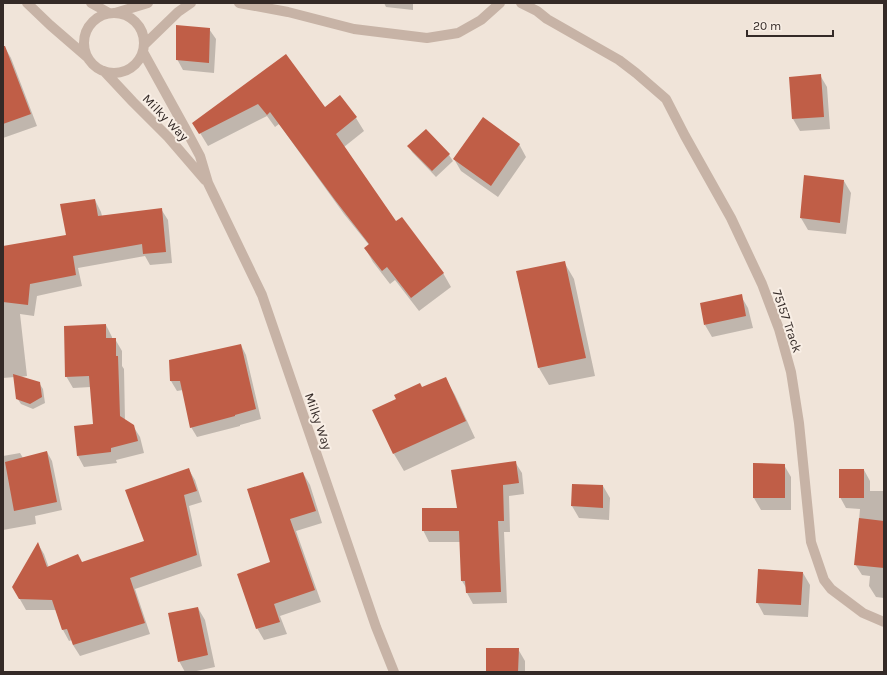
<svg xmlns="http://www.w3.org/2000/svg" width="887" height="675" font-family="Karla,sans-serif">
	<rect width="100%" height="100%" fill="#f0e4d9"/>
	<path fill="#0003" d="M384,3H413V10L386,7Z
		M209,29L216,39L214,73L183,70L177,59Z
		M4,46L11,58L37,126L3,138V47Z
		M286,56L325,108L340,97L356,118L364,131L344,147L395,223L401,218L443,273L451,287L419,311L395,280L390,284L373,262L365,248L369,245L344,214L279,124L275,127L267,116L208,146L194,123Z
		M820,75L827,87L830,129L800,131L793,119Z
		M519,144L526,157L498,197L461,171L454,159Z
		M409,146L449,155L453,161L436,177L412,152Z
		M844,181L851,193L846,234L808,230L801,218Z
		M95,200L101,212L102,216L161,209L168,220L172,263L150,265L145,256L78,268L82,286L37,296L34,316L20,314L27,376L20,377L39,383L43,389L45,403L33,409L21,404L17,398L15,377L3,378V247L68,236Z
		M564,262L574,279L595,376L549,385L539,368L518,272Z
		M741,296L748,308L753,328L712,337L705,325Z
		M106,325L112,337V339H115L122,351V366L124,369L125,421L133,426L140,437L144,453L116,460L117,463L84,467L78,456L94,425L91,387L73,388L66,376Z
		M241,345L246,355L261,419L240,425V426L197,437L191,427L183,390L177,391L171,381L170,360Z
		M445,378L455,395L475,438L404,471L394,454L422,389Z
		M47,452L52,461L62,510L35,516L36,524L3,530V456L20,453L23,458Z
		M515,462L522,473L524,494L509,496L510,532H504L507,603L473,604L467,593V589L462,581L461,542H429L423,530L458,509Z
		M784,465L791,477V510H761L754,498Z
		M189,470L195,480L202,502L189,506L202,566L135,589L150,634L80,656L73,645L72,640L69,641L63,630L56,610H26L13,587L38,544L44,554L49,568L83,563L145,542Z
		M864,470L870,481V491H884V598L876,597L869,586L870,576L862,575L855,564L860,509L846,508L840,497Z
		M303,473L310,485L322,523L296,531L321,602L280,616L287,634L264,640L257,628L271,563Z
		M603,486L610,498L609,520L579,518L572,506Z
		M803,573L810,585L808,617L764,615L757,602Z
		M198,608L205,620L215,667L192,672H185L179,661Z
		M518,649L525,661V672H487Z"/>
	<path fill="#c05e47" d="M176,25L210,28L209,63L176,60Z
		M3,46H5L31,114L3,124Z
		M286,54L325,107L340,95L357,117L336,134L396,221L402,217L444,273L411,298L387,267L382,271L364,248L369,244L335,200L270,112L267,115L258,104L199,134L192,123Z
		M821,74L824,117L792,119L789,77Z
		M483,117L520,144L491,186L453,159Z
		M426,129L450,154L432,171L407,146Z
		M804,175L844,180L840,223L800,218Z
		M95,199L98,216L162,208L166,252L143,254L142,244L73,256L76,275L30,284L28,305L3,302V246L66,235L60,204Z
		M565,261L586,358L538,368L516,271Z
		M742,294L746,316L704,325L700,303Z
		M106,324V338H116V356H118L120,416L134,425L138,441L111,448V452L77,456L74,426L93,424L89,376L65,377L64,326Z
		M241,344L256,409L235,415V416L190,428L180,381H170L169,360Z
		M13,374L40,382L42,397L30,404L16,399Z
		M446,377L466,421L393,454L372,410L396,399L394,395L420,383L422,387Z
		M47,451L57,502L14,511L5,462Z
		M516,461L519,483L503,485L504,521H498L501,592L466,593L465,581H461L459,531H422V508H457L451,470Z
		M753,463L785,464V498H753Z
		M189,468L197,491L184,495L197,555L130,578L145,623L73,645L67,629L62,630L52,600L19,599L12,587L38,542L47,567L78,554L82,562L144,541L125,490Z
		M839,469H864V498H839Z
		M303,472L316,511L290,519L315,590L274,604L280,622L256,629L237,574L270,562L247,489Z
		M572,484L603,485V508L571,506Z
		M859,518L884,521V568L854,565Z
		M758,569L803,572L801,605L756,603Z
		M198,607L208,655L178,662L168,613Z
		M486,648H519L518,672H486Z"/>
	<g fill="none" stroke-linecap="round" stroke-linejoin="round">
		<path stroke="#c7b3a6" stroke-width="10" d="M27,3L50,25L87,57
			M91,3L109,13
			M239,3L288,12L354,29L427,38L458,33L481,20L500,3
			M521,3L537,11L547,19L619,60L636,73L666,99L685,136L731,218L762,284L779,329L791,372L799,423L811,542L824,580L831,589L863,613L884,622
			M115,13L148,3
			M84 43a30 30 0 1 1 60 0a30 30 0 1 1-60 0Z
			M144,45L178,12L191,3
			M143,52L185,128L200,156L208,183L262,295L376,627L394,672
			M104,71L133,102L168,137L205,180"/>
	</g>
	<g text-anchor="middle" stroke-width="4" stroke-linejoin="round" paint-order="stroke">
		<g font-size="13" fill="#342a27" stroke="#f8eee5">
			<text transform="translate(166 117) rotate(46)" y="5">Milky Way</text>
			<text transform="translate(788 321) rotate(71)" y="5">75157 Track</text>
			<text transform="translate(319 421) rotate(71)" y="5">Milky Way</text>
		</g>
	</g>
	<rect width="887" height="675" fill="none" stroke="#342a27" stroke-width="8"/>
	<path d="M747 30v6h86v-6" fill="none" stroke="#342a27" stroke-width="2"/>
	<text x="753" y="30" font-size="12" fill="#342a27" stroke="#f8eee5" stroke-width="3" paint-order="stroke">20 m</text>
</svg>
